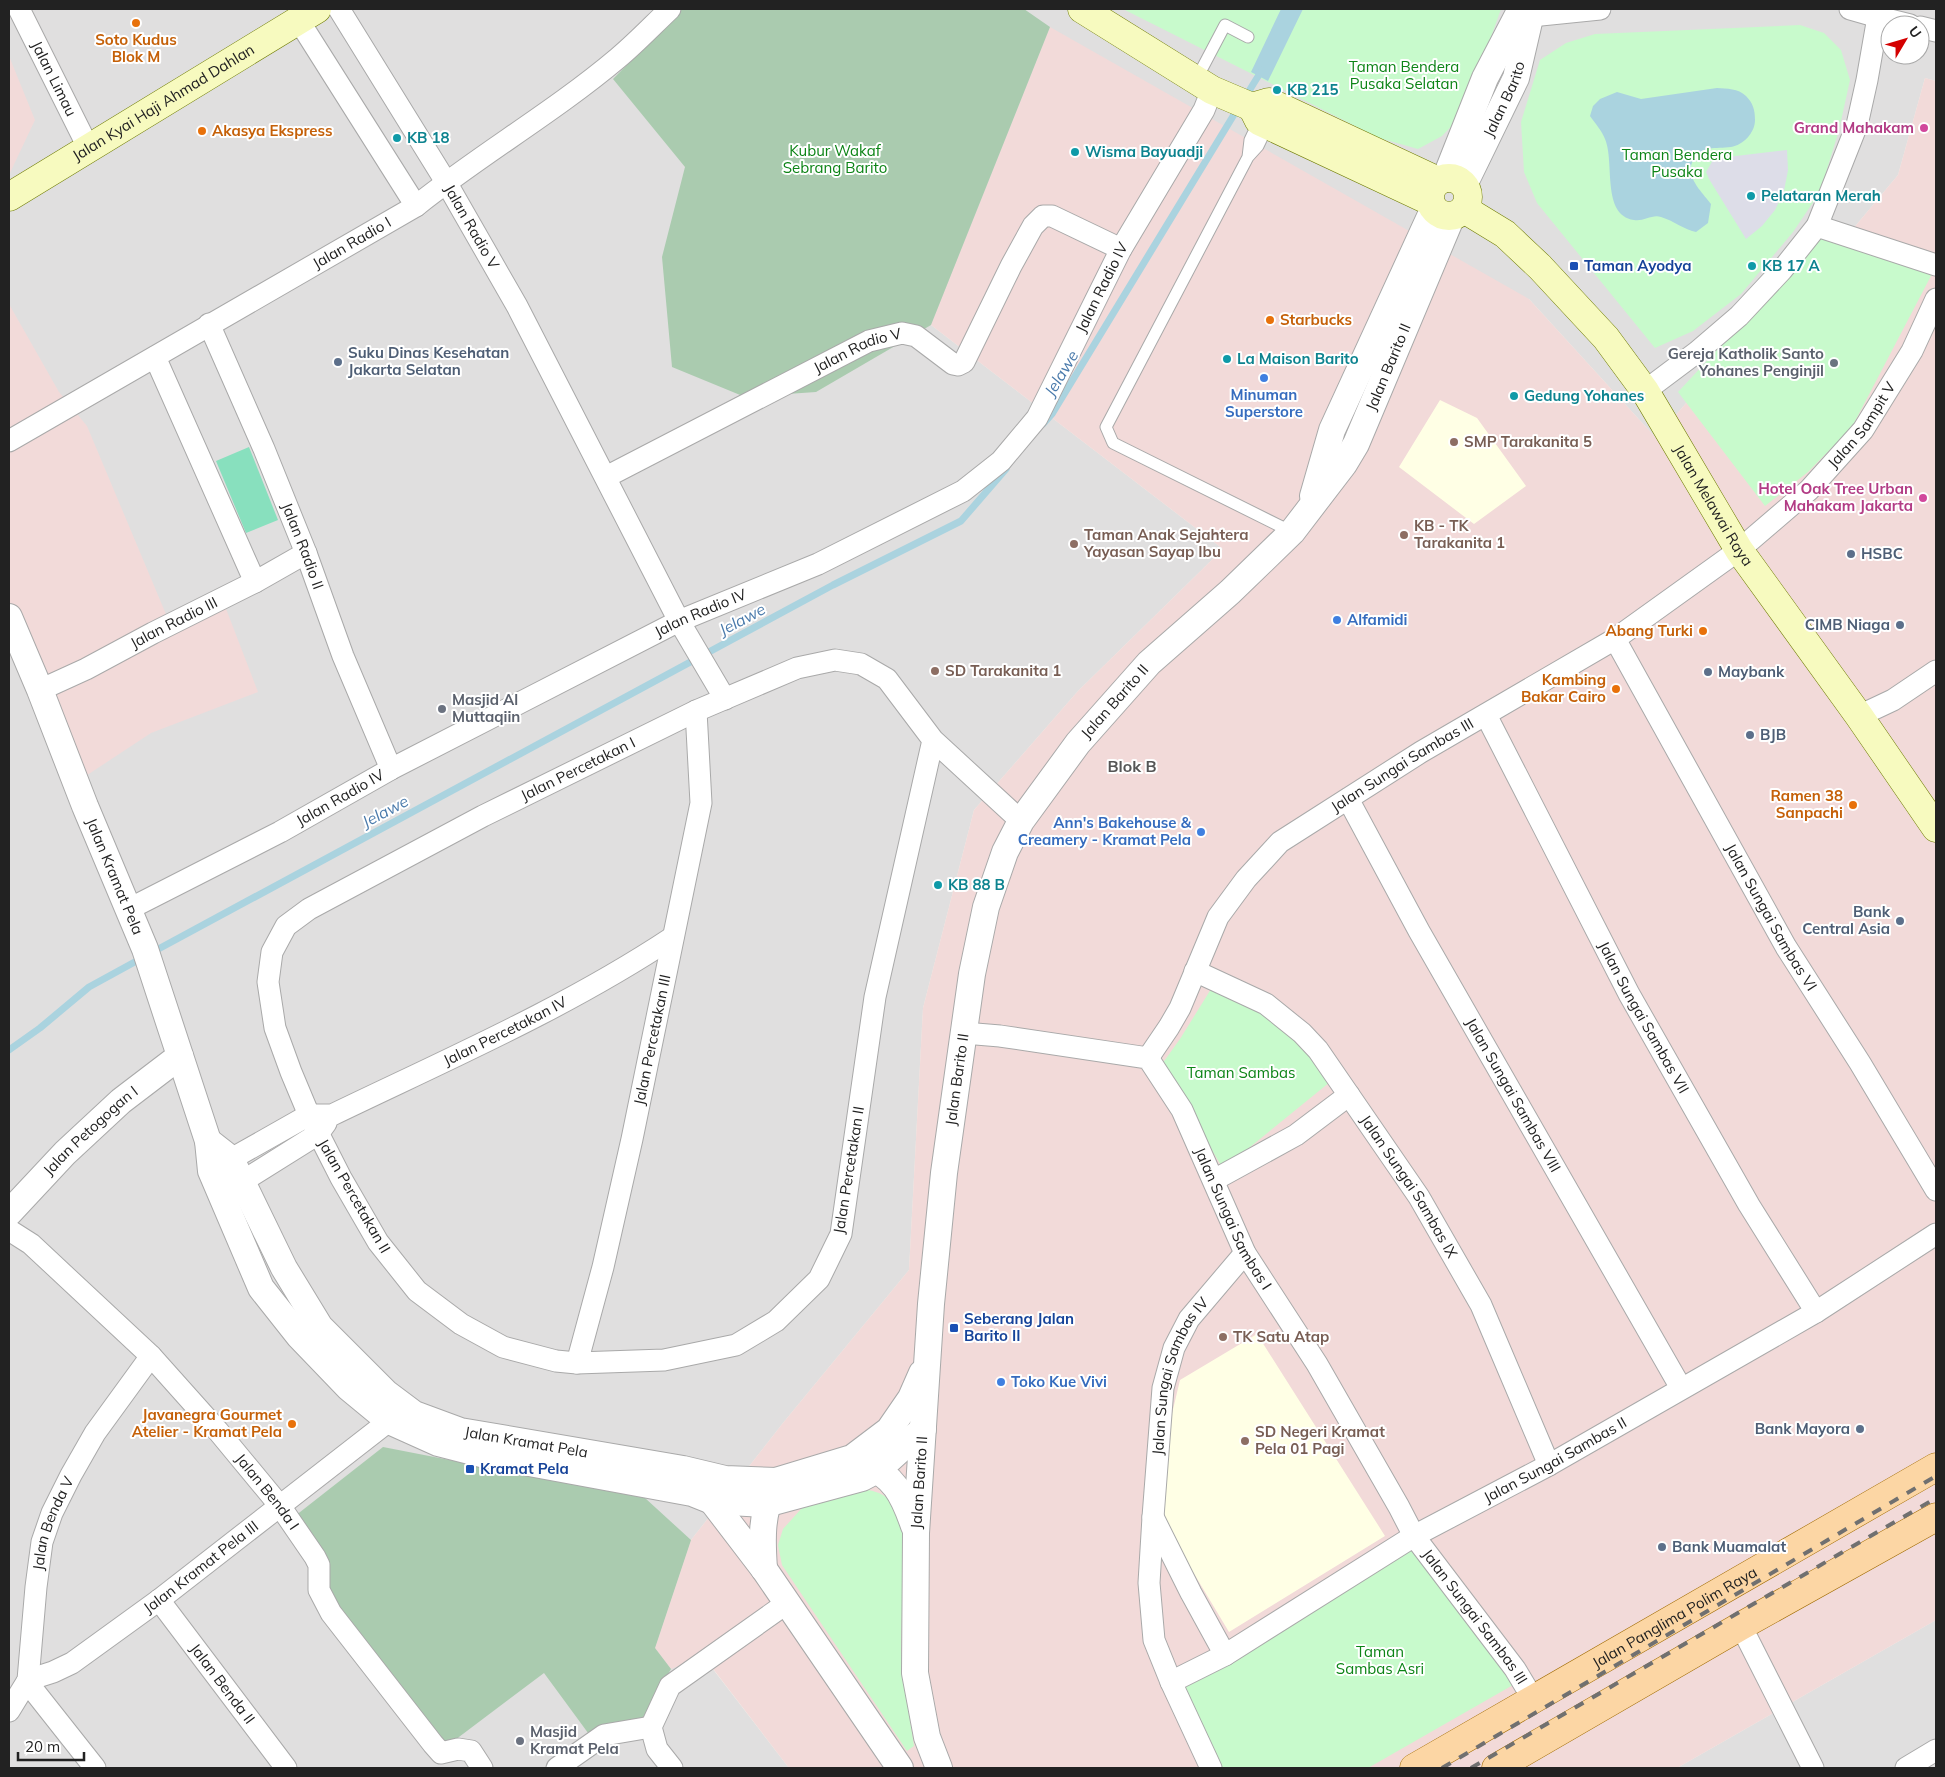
<svg xmlns="http://www.w3.org/2000/svg" width="1945" height="1777" font-family="Mulish,sans-serif">
	<rect width="100%" height="100%" fill="#f2efe9"/>
	<path fill="#e0dfdf" fill-rule="evenodd" d="M9,9H1936V81L1925,78L1898,175L1822,266L1725,358L1656,438L1529,299L931,325L1223,549L1078,691L974,810L923,1008L909,1270L783,1423L691,1540L700,1658L712,1668L789,1768H9ZM1890,25H1920V55H1890Z
		M1936,1620V1768H1677Z"/>
	<path fill="#f2dad9" d="M1050,27L1529,299L1656,438L1725,358L1822,266L1898,175L1925,78L1936,81V1620L1677,1768H789L714,1670L700,1658L671,1669L655,1648L691,1540L783,1423L909,1270L923,1008L974,810L1078,691L1223,549L931,325Z
		M9,56L35,120L9,175Z
		M9,304L59,392L87,426L168,619L223,601L258,692L151,733L66,789L9,614Z"/>
	<path fill="#ffffe5" d="M1440,400L1477,418L1526,486L1474,524L1399,467Z
		M1257,1334L1385,1536L1229,1632L1151,1502L1180,1380Z"/>
	<path fill="#aacbaf" d="M682,9H1024L1050,27L931,325L816,392L745,397L672,367L662,257L685,167L613,79Z
		M383,1447L645,1498L691,1540L655,1648L671,1669L642,1719L591,1737L544,1673L451,1743L437,1744L335,1609L295,1516Z"/>
	<path fill="#c8facc" d="M1123,9H1501L1464,113L1442,136L1418,149L1379,138Z
		M1800,25L1824,33L1841,50L1850,80L1839,130L1820,192L1793,232L1741,294L1693,331L1655,348L1537,203L1524,172L1521,122L1540,60L1566,43L1595,34Z
		M1825,234L1933,272L1852,427L1808,472L1765,506L1678,392C1728,340 1773,284 1825,234Z
		M1216,981L1298,1040L1330,1082L1223,1169L1162,1064L1180,1039Z
		M868,1490C891,1494 894,1506 904,1526L901,1650L905,1687L914,1746L907,1751L782,1565L778,1545L783,1529L802,1508Z
		M1407,1540L1513,1685L1368,1768H1222L1183,1685Z"/>
	<path fill="#88e0be" d="M249,447L278,520L246,533L216,461Z"/>
	<path fill="#dddde8" d="M1787,150L1788,170L1784,191L1775,210L1762,226L1746,239L1709,179L1706,172L1713,160L1719,158Z"/>
	<path fill="#aad3df" d="M1281,9H1303L1268,81L1251,72Z
		M1717,88C1727,89 1738,88 1746,96C1753,103 1755,110 1755,120C1755,133 1743,145 1731,147C1715,149 1702,145 1693,161C1684,176 1703,193 1711,204L1708,223L1696,232C1683,229 1674,221 1661,217C1652,214 1643,222 1634,220C1601,215 1615,162 1605,139C1602,131 1595,123 1590,116L1593,106L1600,99L1617,92L1641,99Z"/>
	<g fill="none" stroke-linecap="round" stroke-linejoin="round">
		<path stroke="#aad3df" stroke-width="7" d="M1244,99L1262,70
			M1043,424L1052,414L1238,108
			M151,953L833,585L961,521L1006,469
			M9,1050L40,1028L89,987L142,958"/>
		<defs>
			<path id="service" d="M1196,80L1225,25L1248,37
				M1268,125L1258,146L1248,157L1106,427L1113,443L1292,532
				M1248,157L1250,140L1259,121"/>
			<g id="minor">
				<path id="s1" d="M19,9L88,147"/>
				<path id="s2" d="M339,9L446,182L517,306L679,621L725,699"/>
				<path d="M1531,16L1600,9"/>
				<path d="M1878,17L1910,25"/>
				<path d="M299,21L416,206"/>
				<path d="M1920,27L1936,31"/>
				<path d="M1817,226L1936,265"/>
				<path id="s3" d="M209,324L264,449L306,553L343,656L391,769"/>
				<path d="M155,357L255,582"/>
				<path d="M1645,391L1697,352L1739,316L1782,270L1817,226L1857,125L1867,80L1878,17L1850,9"/>
				<path id="s4" d="M9,441L416,206C481,154 554,112 618,58C636,43 653,25 670,9"/>
				<path id="s5" d="M606,477L869,341L902,333L916,336L953,364L958,365L964,362L1011,266L1033,226L1043,216H1052L1121,249"/>
				<path id="s6" d="M1615,639L1786,947L1860,1063L1936,1190"/>
				<path id="s7" d="M40,690L86,669L153,633L255,582L306,553"/>
				<path id="s8" d="M1486,715L1629,994L1749,1205L1816,1312"/>
				<path d="M1859,716L1893,700L1936,671"/>
				<path id="s9" d="M933,740L875,997L841,1234L819,1279L776,1321L736,1345L664,1360L577,1363L556,1361L503,1347L461,1324L417,1291L378,1242L341,1178L309,1115L291,1072L275,1028L268,982L272,952L286,926L309,909L483,816L696,711L797,668L835,660L861,664L887,679L933,740L1021,821"/>
				<path id="s10" d="M1348,799L1419,931L1681,1388"/>
				<path id="s11" d="M127,910L280,832L391,769L679,621L818,564L963,491L1001,461L1037,418L1121,249L1204,110L1212,90"/>
				<path id="s12" d="M1195,971L1266,1004L1302,1033L1318,1050L1419,1197L1481,1305L1549,1465"/>
				<path id="s13" d="M964,1033L1000,1036L1148,1058L1182,1110L1245,1253L1317,1364L1399,1507L1414,1536L1515,1669L1533,1699"/>
				<path id="s14" d="M1148,1058L1169,1027L1180,1008L1218,917L1246,879L1280,842L1421,752L1615,639L1739,550L1809,490L1863,430L1912,351L1936,299"/>
				<path id="s15" d="M217,1167L309,1115H332C448,1059 566,1008 673,937"/>
				<path d="M1214,1180L1296,1135L1349,1095"/>
				<path d="M243,1181L318,1134L326,1123"/>
				<path id="s16" d="M9,1230L31,1244L151,1356L218,1431L280,1506L315,1557L319,1565V1590L331,1613L433,1744L441,1753L458,1749L471,1751L482,1768"/>
				<path id="s17" d="M577,1363L603,1267L632,1139L701,803L696,711"/>
				<path d="M1153,1517L1191,1593L1225,1655"/>
				<path id="s18" d="M159,1600L286,1768"/>
				<path d="M1741,1626L1813,1768"/>
				<path id="s19" d="M28,1680L53,1672L72,1663L159,1600L389,1421"/>
				<path d="M27,1682L95,1768"/>
				<path id="s20" d="M1171,1682L1225,1655L1414,1536L1549,1465L1816,1312L1936,1234"/>
				<path id="s21" d="M9,1711L28,1680L36,1587L42,1542L52,1513L71,1475L95,1433L151,1356"/>
				<path d="M557,1768L604,1735L651,1727"/>
				<path d="M672,1768L657,1749L651,1727L670,1686L787,1603"/>
				<path id="s22" d="M1211,1768L1171,1682L1154,1640L1149,1583L1153,1517L1163,1388L1174,1348L1189,1319L1245,1253"/>
				<path d="M1906,1768L1936,1750"/>
			</g>
			<g id="tertiary">
				<path d="M1445,179L1485,78L1521,9"/>
				<path id="s23" d="M1464,185L1516,78L1532,9"/>
				<path d="M1313,496L1332,430L1434,208"/>
				<path id="s24" d="M9,617L40,690L85,806L145,949L208,1141L211,1171L261,1288L299,1336L349,1388L389,1421L438,1443L481,1454L692,1493L712,1501L766,1504L862,1478L879,1469L923,1429"/>
				<path id="s25" d="M208,1141L231,1159L284,1268L320,1327L386,1393L414,1414L460,1431L683,1469L725,1479L776,1481L852,1458L889,1430L911,1398L922,1373"/>
				<path id="s26" d="M9,1213L65,1153L121,1101L180,1056"/>
				<path d="M862,1462C894,1476 903,1494 914,1526"/>
				<path d="M712,1501L764,1569L900,1768"/>
				<path d="M764,1569C762,1540 761,1516 773,1489"/>
				<path id="s27" d="M939,1768L927,1737L915,1673L916,1533L931,1304L944,1173L972,974L986,907L1005,852L1021,821L1078,743L1149,663L1230,592L1292,532L1344,464L1356,444L1452,216"/>
			</g>
			<g id="secondary">
				<path d="M1082,9L1212,90L1252,107L1269,102L1438,181"/>
				<path d="M1252,107L1259,121L1430,201"/>
				<circle cx="1449" cy="197" r="19"/>
				<path id="s28" d="M9,197L317,9"/>
				<path id="s29" d="M1464,209L1505,234L1540,267L1606,338L1645,391L1739,550L1859,716L1936,828"/>
			</g>
			<g id="primary">
				<path id="s30" d="M1414,1768L1936,1467"/>
				<path d="M1496,1768L1741,1626L1936,1517"/>
			</g>
		</defs>
		<use href="#service" stroke="#a9a9a9" stroke-width="13"/>
		<use href="#minor" stroke="#a9a9a9" stroke-width="23"/>
		<use href="#tertiary" stroke="#a9a9a9" stroke-width="28"/>
		<use href="#secondary" stroke="#707d05" stroke-width="29"/>
		<use href="#primary" stroke="#a06b00" stroke-width="29"/>
		<use href="#service" stroke="#fff" stroke-width="11"/>
		<use href="#minor" stroke="#fff" stroke-width="21"/>
		<use href="#tertiary" stroke="#fff" stroke-width="26"/>
		<use href="#secondary" stroke="#f7fabf" stroke-width="28"/>
		<use href="#primary" stroke="#fcd6a4" stroke-width="28"/>
		<path stroke="#707070" stroke-width="4" stroke-dasharray="10 10" stroke-linecap="butt" d="M1442,1768L1936,1476
			M1471,1768L1936,1498"/>
	</g>
	<g fill="#e8710a" stroke="#fff" stroke-width="2">
		<circle cx="136" cy="23" r="5"/>
		<circle cx="202" cy="131" r="5"/>
		<circle cx="1270" cy="320" r="5"/>
		<circle cx="1703" cy="631" r="5"/>
		<circle cx="1616" cy="689" r="5"/>
		<circle cx="1853" cy="805" r="5"/>
		<circle cx="292" cy="1424" r="5"/>
	</g>
	<g fill="#0f9aa8" stroke="#fff" stroke-width="2">
		<circle cx="1277" cy="90" r="5"/>
		<circle cx="397" cy="138" r="5"/>
		<circle cx="1075" cy="152" r="5"/>
		<circle cx="1751" cy="196" r="5"/>
		<circle cx="1752" cy="266" r="5"/>
		<circle cx="1227" cy="359" r="5"/>
		<circle cx="1514" cy="396" r="5"/>
		<circle cx="938" cy="885" r="5"/>
	</g>
	<g fill="#d1479c" stroke="#fff" stroke-width="2">
		<circle cx="1924" cy="128" r="5"/>
		<circle cx="1923" cy="498" r="5"/>
	</g>
	<g fill="#1a4fb4" stroke="#fff" stroke-width="2">
		<rect x="1569" y="261" width="10" height="10" rx="2.5"/>
		<rect x="949" y="1323" width="10" height="10" rx="2.5"/>
		<rect x="465" y="1464" width="10" height="10" rx="2.5"/>
	</g>
	<g fill="#5c6f8a" stroke="#fff" stroke-width="2">
		<circle cx="338" cy="362" r="5"/>
		<circle cx="1851" cy="554" r="5"/>
		<circle cx="1900" cy="625" r="5"/>
		<circle cx="1708" cy="672" r="5"/>
		<circle cx="1750" cy="735" r="5"/>
		<circle cx="1900" cy="921" r="5"/>
		<circle cx="1860" cy="1429" r="5"/>
		<circle cx="1662" cy="1547" r="5"/>
	</g>
	<g fill="#6b7280" stroke="#fff" stroke-width="2">
		<circle cx="1834" cy="363" r="5"/>
		<circle cx="442" cy="709" r="5"/>
		<circle cx="520" cy="1741" r="5"/>
	</g>
	<g fill="#3f7fe0" stroke="#fff" stroke-width="2">
		<circle cx="1264" cy="378" r="5"/>
		<circle cx="1337" cy="620" r="5"/>
		<circle cx="1201" cy="832" r="5"/>
		<circle cx="1001" cy="1382" r="5"/>
	</g>
	<g fill="#8d6e63" stroke="#fff" stroke-width="2">
		<circle cx="1454" cy="442" r="5"/>
		<circle cx="1404" cy="535" r="5"/>
		<circle cx="1074" cy="544" r="5"/>
		<circle cx="935" cy="671" r="5"/>
		<circle cx="1223" cy="1337" r="5"/>
		<circle cx="1245" cy="1441" r="5"/>
	</g>
	<g text-anchor="middle" stroke-width="4" stroke-linejoin="round" paint-order="stroke">
		<g font-size="15" font-weight="bold" fill="#c56008" stroke="#fff" text-anchor="end">
			<text x="136" y="45" text-anchor="middle">Soto Kudus<tspan x="136" dy="17">Blok M</tspan></text>
			<text x="212" y="136" text-anchor="start">Akasya Ekspress</text>
			<text x="1280" y="325" text-anchor="start">Starbucks</text>
			<text x="1693" y="636">Abang Turki</text>
			<text x="1606" y="685">Kambing<tspan x="1606" dy="17">Bakar Cairo</tspan></text>
			<text x="1843" y="801">Ramen 38<tspan x="1843" dy="17">Sanpachi</tspan></text>
			<text x="282" y="1420">Javanegra Gourmet<tspan x="282" dy="17">Atelier - Kramat Pela</tspan></text>
		</g>
		<g font-size="15" fill="#0c8416" stroke="#fff">
			<text x="1404" y="72">Taman Bendera<tspan x="1404" dy="17">Pusaka Selatan</tspan></text>
			<text x="835" y="156">Kubur Wakaf<tspan x="835" dy="17">Sebrang Barito</tspan></text>
			<text x="1677" y="160">Taman Bendera<tspan x="1677" dy="17">Pusaka</tspan></text>
			<text x="1241" y="1078">Taman Sambas</text>
			<text x="1380" y="1657">Taman<tspan x="1380" dy="17">Sambas Asri</tspan></text>
		</g>
		<g font-size="15" fill="#222" stroke="#fff">
			<text dy="5" stroke="none"><textPath href="#s1" startOffset="78">Jalan Limau</textPath></text>
			<text dy="5" stroke="none"><textPath href="#s23" startOffset="95">Jalan Barito</textPath></text>
			<text dy="5" stroke="none"><textPath href="#s28" startOffset="181">Jalan Kyai Haji Ahmad Dahlan</textPath></text>
			<text dy="5" stroke="none"><textPath href="#s2" startOffset="255">Jalan Radio V</textPath></text>
			<text dy="5" stroke="none"><textPath href="#s4" startOffset="396">Jalan Radio I</textPath></text>
			<text dy="5" stroke="none"><textPath href="#s11" startOffset="1186">Jalan Radio IV</textPath></text>
			<text dy="5" stroke="none"><textPath href="#s5" startOffset="282">Jalan Radio V</textPath></text>
			<text dy="5" stroke="none"><textPath href="#s27" startOffset="1552">Jalan Barito II</textPath></text>
			<text dy="5" stroke="none"><textPath href="#s14" startOffset="976">Jalan Sampit V</textPath></text>
			<text dy="5" stroke="none"><textPath href="#s29" startOffset="392">Jalan Melawai Raya</textPath></text>
			<text dy="5" stroke="none"><textPath href="#s3" startOffset="241">Jalan Radio II</textPath></text>
			<text dy="5" stroke="none"><textPath href="#s11" startOffset="646">Jalan Radio IV</textPath></text>
			<text dy="5" stroke="none"><textPath href="#s7" startOffset="150">Jalan Radio III</textPath></text>
			<text dy="5" stroke="none"><textPath href="#s27" startOffset="1114">Jalan Barito II</textPath></text>
			<text dy="5" stroke="none"><textPath href="#s14" startOffset="400">Jalan Sungai Sambas III</textPath></text>
			<text dy="5" stroke="none"><textPath href="#s9" startOffset="1738">Jalan Percetakan I</textPath></text>
			<text dy="5" stroke="none"><textPath href="#s11" startOffset="241">Jalan Radio IV</textPath></text>
			<text dy="5" stroke="none"><textPath href="#s24" startOffset="280">Jalan Kramat Pela</textPath></text>
			<text dy="5" stroke="none"><textPath href="#s6" startOffset="319">Jalan Sungai Sambas VI</textPath></text>
			<text dy="5" stroke="none"><textPath href="#s8" startOffset="341">Jalan Sungai Sambas VII</textPath></text>
			<text dy="5" stroke="none"><textPath href="#s15" startOffset="321">Jalan Percetakan IV</textPath></text>
			<text dy="5" stroke="none"><textPath href="#s17" startOffset="332">Jalan Percetakan III</textPath></text>
			<text dy="5" stroke="none"><textPath href="#s27" startOffset="694">Jalan Barito II</textPath></text>
			<text dy="5" stroke="none"><textPath href="#s10" startOffset="339">Jalan Sungai Sambas VIII</textPath></text>
			<text dy="5" stroke="none"><textPath href="#s26" startOffset="116">Jalan Petogogan I</textPath></text>
			<text transform="translate(849 1170) rotate(-81)" y="5">Jalan Percetakan II</text>
			<text dy="5" stroke="none"><textPath href="#s12" startOffset="312">Jalan Sungai Sambas IX</textPath></text>
			<text transform="translate(354 1196) rotate(60)" y="5">Jalan Percetakan II</text>
			<text dy="5" stroke="none"><textPath href="#s13" startOffset="368">Jalan Sungai Sambas I</textPath></text>
			<text dy="5" stroke="none"><textPath href="#s22" startOffset="409">Jalan Sungai Sambas IV</textPath></text>
			<text dy="5" stroke="none"><textPath href="#s25" startOffset="464">Jalan Kramat Pela</textPath></text>
			<text dy="5" stroke="none"><textPath href="#s20" startOffset="444">Jalan Sungai Sambas II</textPath></text>
			<text dy="5" stroke="none"><textPath href="#s27" startOffset="289">Jalan Barito II</textPath></text>
			<text dy="5" stroke="none"><textPath href="#s16" startOffset="369">Jalan Benda I</textPath></text>
			<text dy="5" stroke="none"><textPath href="#s21" startOffset="196">Jalan Benda V</textPath></text>
			<text dy="5" stroke="none"><textPath href="#s19" startOffset="208">Jalan Kramat Pela III</textPath></text>
			<text dy="5" stroke="none"><textPath href="#s13" startOffset="835">Jalan Sungai Sambas III</textPath></text>
			<text dy="5" stroke="none"><textPath href="#s30" startOffset="301">Jalan Panglima Polim Raya</textPath></text>
			<text dy="5" stroke="none"><textPath href="#s18" startOffset="105">Jalan Benda II</textPath></text>
		</g>
		<g font-size="15" font-weight="bold" fill="#0d838f" stroke="#fff" text-anchor="start">
			<text x="1287" y="95">KB 215</text>
			<text x="407" y="143">KB 18</text>
			<text x="1085" y="157">Wisma Bayuadji</text>
			<text x="1761" y="201">Pelataran Merah</text>
			<text x="1762" y="271">KB 17 A</text>
			<text x="1237" y="364">La Maison Barito</text>
			<text x="1524" y="401">Gedung Yohanes</text>
			<text x="948" y="890">KB 88 B</text>
		</g>
		<g font-size="15" font-weight="bold" fill="#b23c85" stroke="#fff" text-anchor="end">
			<text x="1914" y="133">Grand Mahakam</text>
			<text x="1913" y="494">Hotel Oak Tree Urban<tspan x="1913" dy="17">Mahakam Jakarta</tspan></text>
		</g>
		<g font-size="15" font-weight="bold" fill="#164399" stroke="#fff" text-anchor="start">
			<text x="1584" y="271">Taman Ayodya</text>
			<text x="964" y="1324">Seberang Jalan<tspan x="964" dy="17">Barito II</tspan></text>
			<text x="480" y="1474">Kramat Pela</text>
		</g>
		<g font-size="15" font-weight="bold" fill="#4e5e75" stroke="#fff" text-anchor="start">
			<text x="348" y="358">Suku Dinas Kesehatan<tspan x="348" dy="17">Jakarta Selatan</tspan></text>
			<text x="1861" y="559">HSBC</text>
			<text x="1890" y="630" text-anchor="end">CIMB Niaga</text>
			<text x="1718" y="677">Maybank</text>
			<text x="1760" y="740">BJB</text>
			<text x="1890" y="917" text-anchor="end">Bank<tspan x="1890" dy="17">Central Asia</tspan></text>
			<text x="1850" y="1434" text-anchor="end">Bank Mayora</text>
			<text x="1672" y="1552">Bank Muamalat</text>
		</g>
		<g font-size="15" font-weight="bold" fill="#5b616d" stroke="#fff" text-anchor="start">
			<text x="1824" y="359" text-anchor="end">Gereja Katholik Santo<tspan x="1824" dy="17">Yohanes Penginjil</tspan></text>
			<text x="452" y="705">Masjid Al<tspan x="452" dy="17">Muttaqiin</tspan></text>
			<text x="530" y="1737">Masjid<tspan x="530" dy="17">Kramat Pela</tspan></text>
		</g>
		<g font-size="15" font-weight="bold" fill="#366cbe" stroke="#fff" text-anchor="start">
			<text x="1264" y="400" text-anchor="middle">Minuman<tspan x="1264" dy="17">Superstore</tspan></text>
			<text x="1347" y="625">Alfamidi</text>
			<text x="1191" y="828" text-anchor="end">Ann's Bakehouse &amp;<tspan x="1191" dy="17">Creamery - Kramat Pela</tspan></text>
			<text x="1011" y="1387">Toko Kue Vivi</text>
		</g>
		<g font-size="15" font-weight="bold" fill="#785e54" stroke="#fff" text-anchor="start">
			<text x="1464" y="447">SMP Tarakanita 5</text>
			<text x="1414" y="531">KB - TK<tspan x="1414" dy="17">Tarakanita 1</tspan></text>
			<text x="1084" y="540">Taman Anak Sejahtera<tspan x="1084" dy="17">Yayasan Sayap Ibu</tspan></text>
			<text x="945" y="676">SD Tarakanita 1</text>
			<text x="1233" y="1342">TK Satu Atap</text>
			<text x="1255" y="1437">SD Negeri Kramat<tspan x="1255" dy="17">Pela 01 Pagi</tspan></text>
		</g>
		<g font-size="16" font-style="italic" fill="#4a7aab" stroke="#fff">
			<text transform="translate(1061 373) rotate(-59)" y="6">Jelawe</text>
			<text transform="translate(742 619) rotate(-28)" y="6">Jelawe</text>
			<text transform="translate(385 811) rotate(-28)" y="6">Jelawe</text>
		</g>
		<g font-size="16" font-weight="bold" fill="#555" stroke="#fff">
			<text x="1132" y="772">Blok B</text>
		</g>
	</g>
	<rect width="1945" height="1777" fill="none" stroke="#222222" stroke-width="20"/>
	<g transform="translate(1905 40) rotate(52)"><circle r="24" fill="#ffffff" stroke="#a7a7a7"/>
	<path d="M0-4L9 19L0 12L-9 19Z" fill="#d40000"/>
	<text y="-8" font-size="14" font-weight="bold" text-anchor="middle" fill="#222222">U</text>
	</g>
	<path d="M18 1752v8h66v-8" fill="none" stroke="#222222" stroke-width="2.5"/>
	<text x="25" y="1752" font-size="15" fill="#222222" stroke="#ffffff" stroke-width="4" paint-order="stroke">20 m</text>
</svg>
